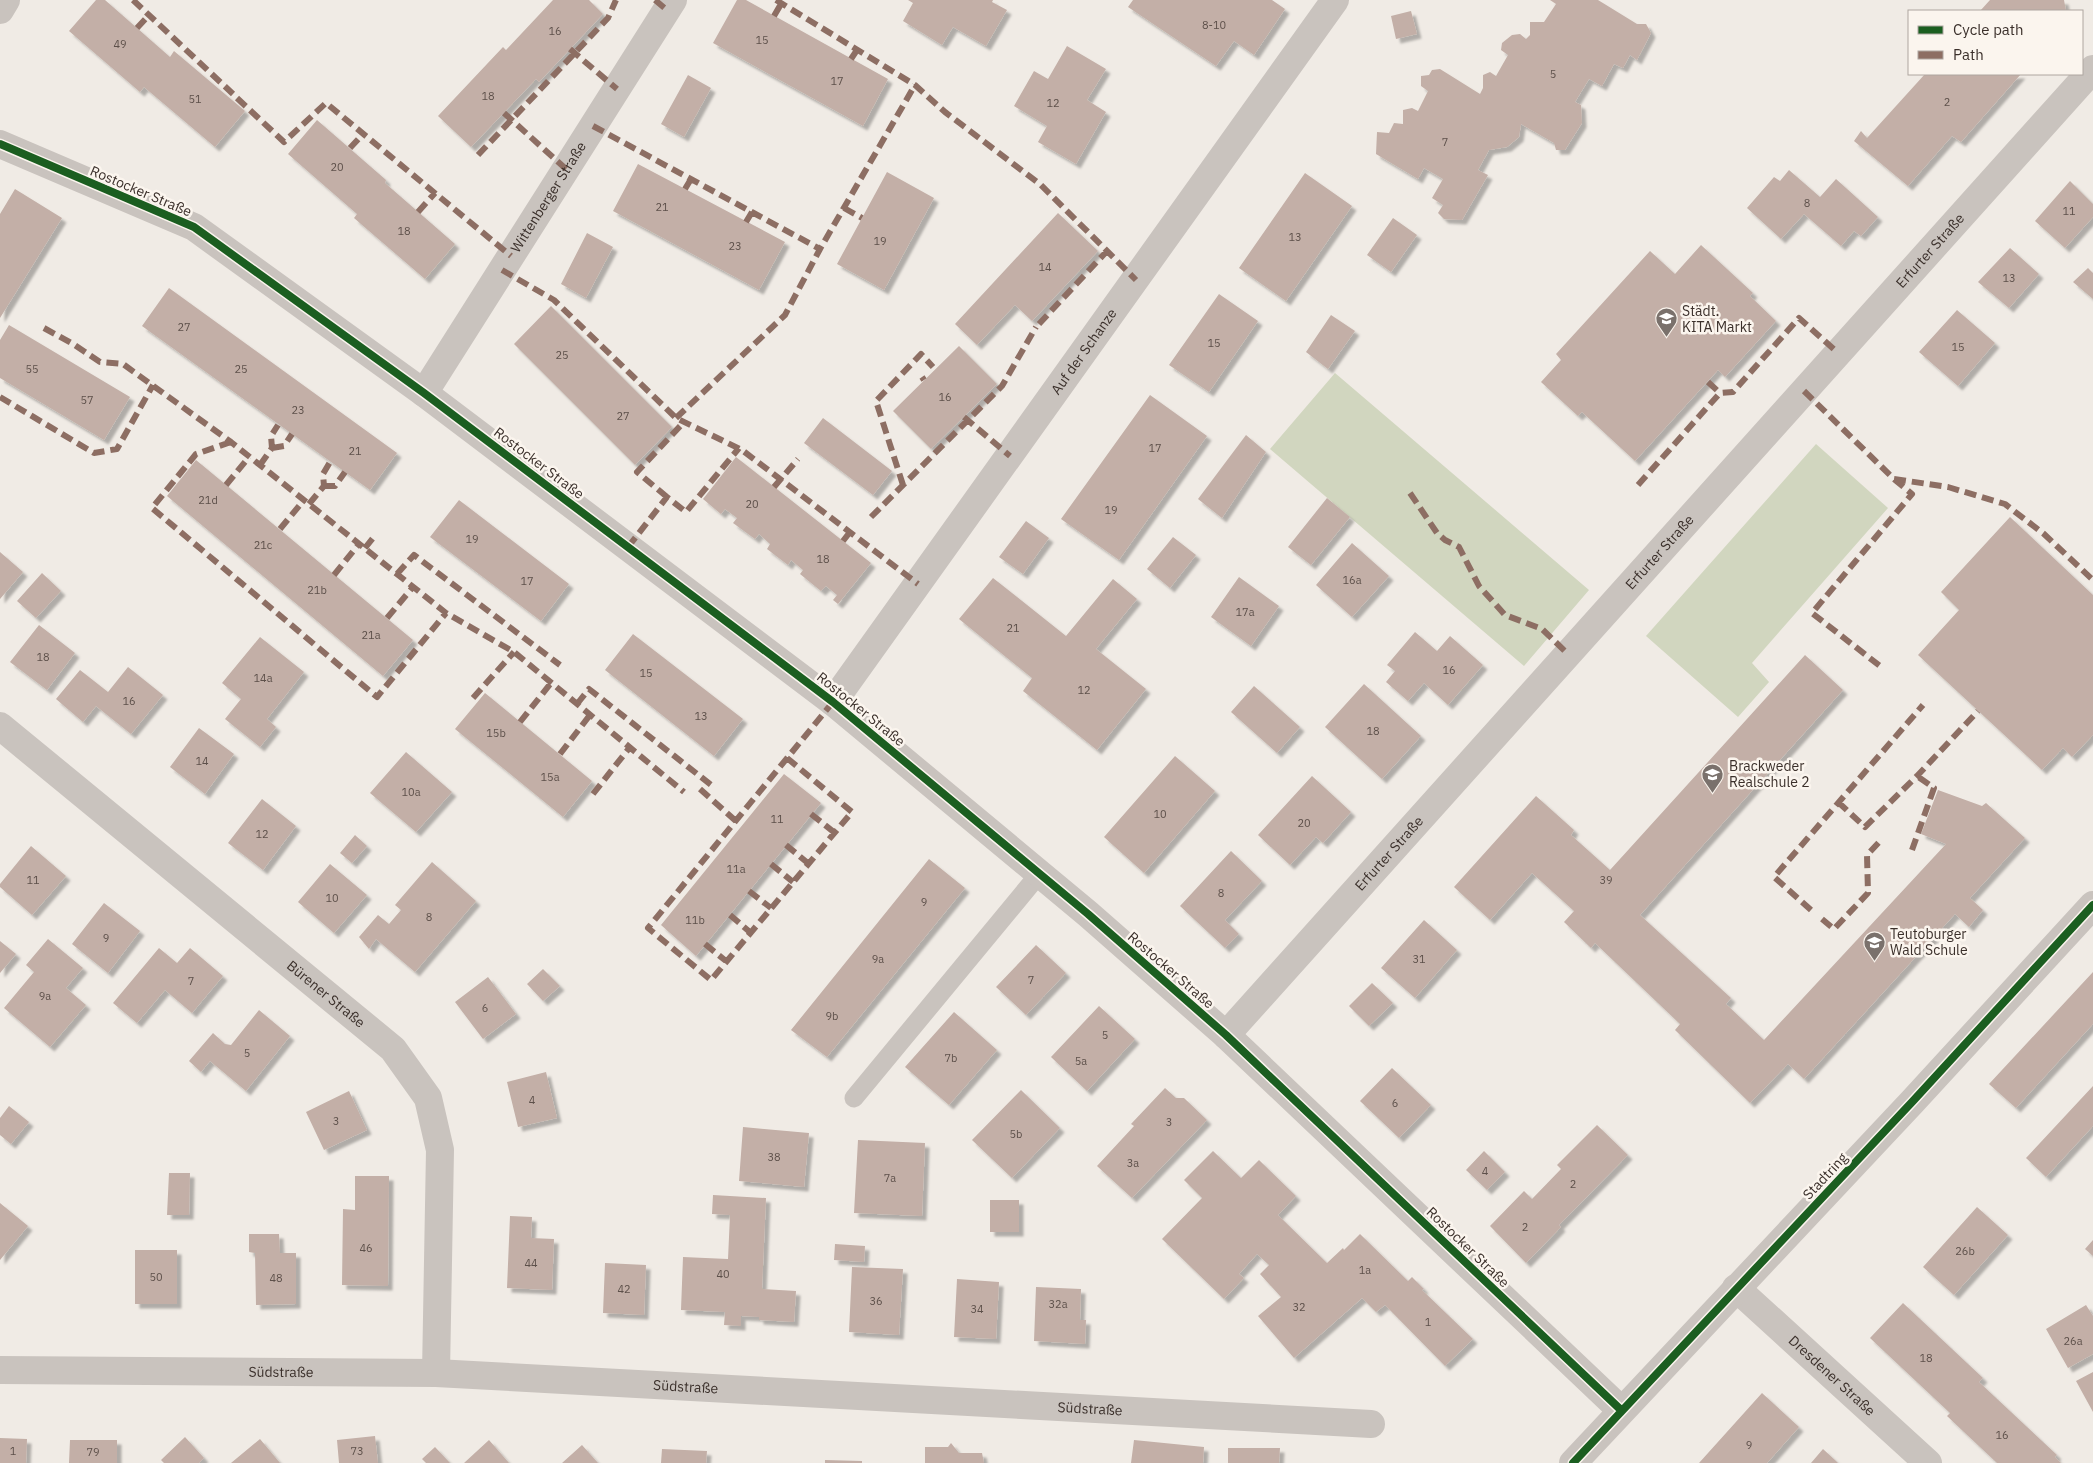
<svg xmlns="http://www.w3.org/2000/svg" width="2093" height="1463" font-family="'IBM Plex Sans',sans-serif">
	<defs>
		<filter id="shadow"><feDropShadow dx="4.5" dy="4.5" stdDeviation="1" flood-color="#0004"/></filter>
	</defs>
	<rect width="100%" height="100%" fill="#f0ebe5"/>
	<path fill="#d1d6bf" d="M1335,373L1589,590L1524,666L1270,449Z
		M1816,444L1888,508L1752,663L1769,682L1738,717L1646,636Z"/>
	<path fill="#c3afa7" filter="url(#shadow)" d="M96,0H105L170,57L174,51L245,111L215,147L144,87L140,92L69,31Z
		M553,0H589L603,14L539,82L536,79L471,147L438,116L503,47L506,50Z
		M737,0H746L888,79L863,126L713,43Z
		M908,0H993L992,2L1007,10L986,46L953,27L942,45L903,21L913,3Z
		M1133,0H1272L1285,9L1254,55L1234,41L1216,66L1128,7Z
		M1550,0H1598L1637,24H1646L1651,33L1637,60L1630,55L1623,68L1614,64L1602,86L1589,79L1575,102L1581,105L1582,123L1565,150H1556L1554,143L1521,124L1519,137L1507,147L1489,150L1478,170L1488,175L1462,220L1444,219L1438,213L1443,205L1432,198L1443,179L1424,168L1418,179L1376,154L1377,132L1389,133L1394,123L1403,124V110L1412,108L1418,111L1428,91L1421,86V76L1429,75L1432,70L1440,69L1480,94L1483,88V75L1490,72L1496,76L1508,55L1501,50L1502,43L1512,35L1520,34L1526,39L1530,35V22H1544L1556,4Z
		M1990,0H2064L2066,11H1980Z
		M1411,11L1417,34L1396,39L1391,16Z
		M1067,46L1106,69L1087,100L1106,112L1076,164L1038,142L1047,126L1014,106L1034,71L1048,79Z
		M1925,74H2021L1961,142L1952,136L1908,186L1854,141L1861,131L1867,138Z
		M688,75L711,88L684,137L661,124Z
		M317,120L386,180L385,183L455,244L425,279L354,218L357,214L288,154Z
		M638,164L785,242L759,290L613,211Z
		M1789,170L1820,197L1836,179L1878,217L1861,236L1854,231L1841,246L1804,214L1781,239L1747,208L1774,177L1780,181Z
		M887,172L934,198L884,290L837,264Z
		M1305,173L1352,206L1286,301L1239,268Z
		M2070,181L2093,204V217L2065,248L2035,221Z
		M15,189L62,218L0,318V214Z
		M1058,213L1098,251L1032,321L1015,305L977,345L955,324Z
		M1393,218L1417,235L1391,272L1367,255Z
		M587,233L613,247L586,298L561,284Z
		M1701,245L1753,293L1750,296L1776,321L1725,377L1718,370L1635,461L1582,412L1578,416L1541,382L1561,360L1556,354L1650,251L1675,274Z
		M2010,248L2039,274L2009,308L1978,282Z
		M2088,268L2093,273V299L2073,282Z
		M169,288L397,453L370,490L142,326Z
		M1219,294L1258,321L1209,392L1169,365Z
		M551,306L672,427L635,465L514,344Z
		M1957,310L1995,343L1958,386L1919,352Z
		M1331,315L1355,331L1328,369L1306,352Z
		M9,325L130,397L104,440L0,378V340Z
		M959,346L997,384L931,449L893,411Z
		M1150,395L1207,436L1119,560L1061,519Z
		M823,418L892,471L873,495L804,443Z
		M1246,435L1266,452L1222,518L1198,499Z
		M736,457L871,563L838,604L833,600L837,595L826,586L821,591L800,574L803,570L791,560L788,565L767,549L770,544L759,534L755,539L733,523L737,518L725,509L721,514L703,499Z
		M196,460L413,640L383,676L167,496Z
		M1327,498L1350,517L1311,565L1288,547Z
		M459,500L569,584L541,621L430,537Z
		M2010,517L2093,595V735L2072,757L2063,748L2042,770L1918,655L1959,610L1941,592Z
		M1026,521L1049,538L1023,574L999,557Z
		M1173,537L1196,555L1170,588L1147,569Z
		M1352,543L1389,576L1352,617L1316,585Z
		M0,552L23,572L0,599Z
		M42,573L61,591L36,618L17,601Z
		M1239,577L1279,606L1251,646L1211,617Z
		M993,578L1066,636L1113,579L1137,599L1096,649L1146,689L1097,750L1023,691L1032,678L959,619Z
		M39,625L75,653L47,690L10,662Z
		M1415,632L1437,651L1450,636L1483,665L1448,705L1424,683L1408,701L1386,682L1395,671L1387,665Z
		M633,634L743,719L714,756L605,670Z
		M260,637L304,672L267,719L276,727L260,747L225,719L241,699L222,683Z
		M1805,655L1843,690L1640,915L1731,998L1726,1004L1764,1040L1946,844L1921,834L1938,790L1982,806L1986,803L2025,838L1970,898L1983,910L1969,927L1955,914L1804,1079L1788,1064L1750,1103L1675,1030L1680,1024L1595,943L1591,948L1564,922L1574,911L1532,873L1490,920L1454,887L1536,796L1574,830L1571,835L1610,870Z
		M128,667L163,695L131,734L96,706L83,722L56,699L80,670L108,692Z
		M1364,684L1421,736L1382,779L1325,727Z
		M1254,686L1300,727L1277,753L1231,712Z
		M485,693L592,781L563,817L455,729Z
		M199,728L234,754L205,794L170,767Z
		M406,752L452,792L416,832L370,793Z
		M1175,756L1215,791L1144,873L1104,837Z
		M784,774L821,803L696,956L661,925Z
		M1312,776L1351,812L1323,843L1316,837L1290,865L1258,835Z
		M262,799L296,826L263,870L228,843Z
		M355,835L367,846L352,863L340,853Z
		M31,846L66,876L32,915L0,887V884Z
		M1231,851L1262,881L1225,920L1239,934L1225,948L1180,906Z
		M929,859L965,888L827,1057L791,1030Z
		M432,862L476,901L415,972L376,939L369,949L359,937L378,915L389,924L401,910L395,905Z
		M330,864L367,895L334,933L298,902Z
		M104,903L140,931L108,973L72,944Z
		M1424,920L1457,950L1415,998L1381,968Z
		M48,939L83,968L66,988L86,1005L50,1047L4,1008L34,972L26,965Z
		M0,941L16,954L0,973Z
		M1036,945L1066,973L1026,1015L996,987Z
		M159,948L177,963L190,948L223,976L192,1013L165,990L137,1023L113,1003Z
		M543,969L560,986L543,1001L527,984Z
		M2093,972V1024L2016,1108L1989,1084Z
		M488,977L516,1014L483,1039L455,1002Z
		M1372,983L1393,1003L1369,1026L1349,1006Z
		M1099,1006L1135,1039L1087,1091L1051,1057Z
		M259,1010L290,1036L246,1091L210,1061L201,1072L189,1061L213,1033L225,1044L231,1045Z
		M954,1012L997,1050L949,1105L905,1067Z
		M1392,1068L1431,1105L1399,1138L1360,1101Z
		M546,1072L557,1118L518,1127L507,1082Z
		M2093,1086V1126L2046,1177L2026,1158Z
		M1165,1088L1176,1098H1184L1207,1120L1132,1198L1097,1166L1134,1126L1131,1124Z
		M1021,1090L1060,1128L1012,1178L972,1140Z
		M349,1091L367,1130L324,1150L306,1112Z
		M9,1106L29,1122L11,1144L0,1135V1118Z
		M1597,1125L1628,1155L1559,1225L1561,1227L1526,1263L1490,1226L1524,1191L1532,1199L1561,1169L1557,1165Z
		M743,1127L809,1133L804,1187L739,1181Z
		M858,1140L925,1143L922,1216L854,1213Z
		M1213,1151L1241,1178L1259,1160L1296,1196L1278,1215L1327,1263L1343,1248L1344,1250L1360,1234L1408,1281L1412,1277L1424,1289L1422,1290L1473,1339L1445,1366L1385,1305L1376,1312L1362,1298L1294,1358L1258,1316L1281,1297L1260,1274L1269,1265L1257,1254L1239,1274L1244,1278L1224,1299L1162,1239L1202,1198L1184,1180Z
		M1484,1151L1505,1172L1487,1190L1466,1170Z
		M169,1173H190L189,1215H167Z
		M355,1176H389L388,1286L342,1285L343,1209L355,1210Z
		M713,1195L766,1198L762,1289L796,1291L794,1322L759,1320V1317L741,1316V1326L724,1325L725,1312L681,1310L683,1257L728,1259L730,1215L712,1214Z
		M990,1200H1019V1232H990Z
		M0,1203L28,1226L0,1260Z
		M1977,1207L2008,1235L1954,1295L1923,1267Z
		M510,1216L532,1217L531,1238L554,1239L552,1290L507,1288Z
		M249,1234H279L280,1253H296V1304L256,1305L255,1253L249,1252Z
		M2093,1240V1256L2085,1249Z
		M835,1244L865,1246L864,1262L834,1260Z
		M135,1250H177V1304H135Z
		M605,1263L646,1265L644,1315L603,1313Z
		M852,1267L903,1269L899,1335L849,1332Z
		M957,1279L999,1282L996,1339L954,1337Z
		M1036,1287L1081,1289L1080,1320H1086L1085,1344L1034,1341Z
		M1903,1303L1983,1378L1979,1382L2057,1455L2055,1457L2061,1463H1997L1947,1416L1950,1413L1870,1338Z
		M2086,1305L2093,1316V1354L2068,1368L2046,1329Z
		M2093,1372V1412L2076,1381Z
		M1762,1393L1799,1427L1767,1463H1699Z
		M375,1436L378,1463H339L337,1440Z
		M185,1437L204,1458L199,1463H164L161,1460Z
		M0,1438L27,1439L26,1463H0Z
		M260,1439L280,1463H231Z
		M70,1440H117V1463H69Z
		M489,1440L509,1463H464Z
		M1134,1440L1204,1447L1203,1463H1131Z
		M951,1443L959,1453H982L984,1463H925V1447H948Z
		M582,1445L598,1463H562Z
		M435,1447L450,1463H426L422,1459Z
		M1228,1448H1280L1279,1463H1228Z
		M662,1449L707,1451L706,1463H661Z
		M1823,1449L1836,1461L1838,1463H1811Z
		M825,1460L862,1461V1463H825Z"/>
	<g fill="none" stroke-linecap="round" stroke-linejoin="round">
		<path stroke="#c9c3be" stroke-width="19" d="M854,1098L1040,873"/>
		<g stroke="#c9c3be" stroke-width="28">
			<path d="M0,10L6,0"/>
			<path d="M0,144L194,227L424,393L833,702L1088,914L1226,1035L1621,1410"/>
			<path id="s1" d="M424,393L673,0"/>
			<path id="s2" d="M833,702L1335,0"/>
			<path id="s3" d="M0,726L393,1049L428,1098L440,1150L436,1373"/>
			<path id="s4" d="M1226,1035L2093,69"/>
			<path id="s5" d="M1736,1288L1928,1463"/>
			<path id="s6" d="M0,1370L436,1373L1371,1424"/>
		</g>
		<path stroke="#c9c3be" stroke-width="28" d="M1573,1463L1913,1101L2093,905"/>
		<path stroke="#8d6e63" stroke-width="6" stroke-dasharray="12 6" stroke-linecap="butt" d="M133,0L233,94
			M655,0L667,10
			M776,0L915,85L945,112L1041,185L1136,280
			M774,16L781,4
			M137,28L149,15
			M570,49L617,89
			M851,59L857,50
			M237,98L284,142L326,103L511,256
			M504,113L566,169
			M593,126L820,249
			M350,148L363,134
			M478,155L608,18L616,0
			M685,189L691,179
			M844,208L862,218
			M418,212L435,193
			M746,222L752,212
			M502,270L554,300L676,418L742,450L918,584
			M1039,324L1107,251
			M44,328L73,344L100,362L123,364L231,442L446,613L514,652L684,792
			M922,377L924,380
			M1708,382L1720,393
			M1804,391L1894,479L1912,494L1812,613L1880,666
			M0,397L94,453L117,449L153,385
			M964,417L1010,456
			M676,418L785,315L820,249L915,85
			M231,442L196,454L152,508L377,697L446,613
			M272,448L284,446L292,434
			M260,465L272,448L271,436L278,425
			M1894,479L1948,487L2005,504L2044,534L2093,580
			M226,485L249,457
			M903,485L876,401L921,354L933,367
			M1638,485L1720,393L1733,392L1799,318L1838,353
			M324,486H335L345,472
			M774,487L798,459
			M1410,493L1437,533L1445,540L1459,547L1479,586L1505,615L1542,629L1568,654
			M667,497L637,472L684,422
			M309,504L324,486L323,474L330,462
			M871,517L1002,386L1036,327
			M280,529L304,500
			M843,541L850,532
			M628,547L667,497L686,512L739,448
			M365,548L373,538
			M397,574L414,555L560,665
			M334,575L359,544
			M387,618L413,587
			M473,698L514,652
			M577,704L589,689L715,788
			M520,722L551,683
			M560,754L590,715
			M787,758L852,812L711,980L648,928L833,702
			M700,789L736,821
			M593,794L630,747
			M1838,802L1865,827L1917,776L1978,711
			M811,814L835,833
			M786,845L809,864
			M1912,850L1934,788L1917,776
			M771,864L793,882
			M749,891L771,908
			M1811,910L1774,877L1923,705
			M730,915L751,933
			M1822,919L1834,929L1868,893L1867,855L1881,840
			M705,944L726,961"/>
		<defs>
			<path id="cycleway" d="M0,144L194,227L424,393L833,702L1088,914L1226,1035L1621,1410
				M1573,1463L1913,1101L2093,905"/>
		</defs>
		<use href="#cycleway" stroke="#fbf5ee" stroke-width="11"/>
		<use href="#cycleway" stroke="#1b5e20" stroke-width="8"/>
	</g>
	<defs>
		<symbol id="school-pin" viewBox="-11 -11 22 30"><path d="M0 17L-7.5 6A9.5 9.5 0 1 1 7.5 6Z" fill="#7a716c" stroke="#fbf5ee"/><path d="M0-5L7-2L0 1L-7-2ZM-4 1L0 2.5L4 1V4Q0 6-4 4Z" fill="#fff"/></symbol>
	</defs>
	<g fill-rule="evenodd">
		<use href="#school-pin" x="1654" y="306" width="25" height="34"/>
		<use href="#school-pin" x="1700" y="762" width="25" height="34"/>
		<use href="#school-pin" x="1862" y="930" width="25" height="34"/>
	</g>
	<g text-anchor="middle" stroke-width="5" stroke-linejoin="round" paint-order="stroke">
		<g font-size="11" fill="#5d504a">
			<text x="1214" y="29">8-10</text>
			<text x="555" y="35">16</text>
			<text x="762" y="44">15</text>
			<text x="120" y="48">49</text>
			<text x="1553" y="78">5</text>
			<text x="837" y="85">17</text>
			<text x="488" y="100">18</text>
			<text x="195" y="103">51</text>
			<text x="1947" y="106">2</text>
			<text x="1053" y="107">12</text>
			<text x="1445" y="146">7</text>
			<text x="337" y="171">20</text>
			<text x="1807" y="207">8</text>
			<text x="662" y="211">21</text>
			<text x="2069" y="215">11</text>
			<text x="404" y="235">18</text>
			<text x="1295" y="241">13</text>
			<text x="880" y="245">19</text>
			<text x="735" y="250">23</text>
			<text x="1045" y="271">14</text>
			<text x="2009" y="282">13</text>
			<text x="184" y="331">27</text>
			<text x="1214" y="347">15</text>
			<text x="1958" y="351">15</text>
			<text x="562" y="359">25</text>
			<text x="32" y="373">55</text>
			<text x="241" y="373">25</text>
			<text x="945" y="401">16</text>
			<text x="87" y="404">57</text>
			<text x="298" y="414">23</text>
			<text x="623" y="420">27</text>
			<text x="1155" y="452">17</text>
			<text x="355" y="455">21</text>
			<text x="208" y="504">21d</text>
			<text x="752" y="508">20</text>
			<text x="1111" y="514">19</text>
			<text x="472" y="543">19</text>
			<text x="263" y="549">21c</text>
			<text x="823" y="563">18</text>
			<text x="1352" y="584">16a</text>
			<text x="527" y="585">17</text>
			<text x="317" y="594">21b</text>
			<text x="1245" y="616">17a</text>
			<text x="1013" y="632">21</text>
			<text x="371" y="639">21a</text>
			<text x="43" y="661">18</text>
			<text x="1449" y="674">16</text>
			<text x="646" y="677">15</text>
			<text x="263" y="682">14a</text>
			<text x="1084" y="694">12</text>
			<text x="129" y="705">16</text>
			<text x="701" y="720">13</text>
			<text x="1373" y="735">18</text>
			<text x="496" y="737">15b</text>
			<text x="202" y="765">14</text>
			<text x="550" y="781">15a</text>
			<text x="411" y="796">10a</text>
			<text x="1160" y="818">10</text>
			<text x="777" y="823">11</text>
			<text x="1304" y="827">20</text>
			<text x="262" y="838">12</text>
			<text x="736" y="873">11a</text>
			<text x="33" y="884">11</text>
			<text x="1606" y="884">39</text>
			<text x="1221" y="897">8</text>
			<text x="332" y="902">10</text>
			<text x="924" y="906">9</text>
			<text x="429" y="921">8</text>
			<text x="695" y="924">11b</text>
			<text x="106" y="942">9</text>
			<text x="878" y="963">9a</text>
			<text x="1419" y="963">31</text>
			<text x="1031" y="984">7</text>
			<text x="191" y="985">7</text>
			<text x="45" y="1000">9a</text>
			<text x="485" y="1012">6</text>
			<text x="832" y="1020">9b</text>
			<text x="1105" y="1039">5</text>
			<text x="247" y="1057">5</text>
			<text x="951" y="1062">7b</text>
			<text x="1081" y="1065">5a</text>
			<text x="532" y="1104">4</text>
			<text x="1395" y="1107">6</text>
			<text x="336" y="1125">3</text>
			<text x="1169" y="1126">3</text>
			<text x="1016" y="1138">5b</text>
			<text x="774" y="1161">38</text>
			<text x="1133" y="1167">3a</text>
			<text x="1485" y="1175">4</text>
			<text x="890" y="1182">7a</text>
			<text x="1573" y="1188">2</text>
			<text x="1525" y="1231">2</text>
			<text x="366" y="1252">46</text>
			<text x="1965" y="1255">26b</text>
			<text x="531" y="1267">44</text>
			<text x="1365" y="1274">1a</text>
			<text x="723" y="1278">40</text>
			<text x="156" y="1281">50</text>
			<text x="276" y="1282">48</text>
			<text x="624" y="1293">42</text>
			<text x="876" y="1305">36</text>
			<text x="1058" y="1308">32a</text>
			<text x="1299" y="1311">32</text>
			<text x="977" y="1313">34</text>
			<text x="1428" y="1326">1</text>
			<text x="2073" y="1345">26a</text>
			<text x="1926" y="1362">18</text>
			<text x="2002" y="1439">16</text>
			<text x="1749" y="1449">9</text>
			<text x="13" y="1455">1</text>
			<text x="357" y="1455">73</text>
			<text x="93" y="1456">79</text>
		</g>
		<g font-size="14" fill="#3b302b" stroke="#fbf5ee">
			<text transform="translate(141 191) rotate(23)" y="5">Rostocker Straße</text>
			<text dy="5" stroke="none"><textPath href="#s1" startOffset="232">Wittenberger Straße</textPath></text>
			<text dy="5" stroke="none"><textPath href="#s4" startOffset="1054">Erfurter Straße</textPath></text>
			<text dy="5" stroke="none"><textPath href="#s2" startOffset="431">Auf der Schanze</textPath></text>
			<text transform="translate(539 463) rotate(37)" y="5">Rostocker Straße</text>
			<text dy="5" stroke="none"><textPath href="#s4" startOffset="649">Erfurter Straße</textPath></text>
			<text transform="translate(861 709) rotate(39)" y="5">Rostocker Straße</text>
			<text dy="5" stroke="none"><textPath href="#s4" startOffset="244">Erfurter Straße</textPath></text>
			<text transform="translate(1171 970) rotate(41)" y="5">Rostocker Straße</text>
			<text dy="5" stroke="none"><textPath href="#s3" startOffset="422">Bürener Straße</textPath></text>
			<text transform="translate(1825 1176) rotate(-47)" y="5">Stadtring</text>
			<text transform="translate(1468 1247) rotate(44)" y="5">Rostocker Straße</text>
			<text dy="5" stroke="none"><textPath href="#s6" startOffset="281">Südstraße</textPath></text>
			<text dy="5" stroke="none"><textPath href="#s5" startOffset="130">Dresdener Straße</textPath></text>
			<text dy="5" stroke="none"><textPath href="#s6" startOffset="686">Südstraße</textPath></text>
			<text dy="5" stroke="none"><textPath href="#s6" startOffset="1091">Südstraße</textPath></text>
		</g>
		<g font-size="14" fill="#3b302b" stroke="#fbf5ee" text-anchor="start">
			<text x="1682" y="316">Städt.<tspan x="1682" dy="16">KITA Markt</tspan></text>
			<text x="1729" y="771">Brackweder<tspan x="1729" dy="16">Realschule 2</tspan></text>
			<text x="1890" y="939">Teutoburger<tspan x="1890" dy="16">Wald Schule</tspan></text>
		</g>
	</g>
	<rect x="1908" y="10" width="175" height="65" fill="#fbf5ee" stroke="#aea6a0"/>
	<rect x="1918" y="26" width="25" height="8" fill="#1b5e20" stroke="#aea6a0"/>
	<text x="1953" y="35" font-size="15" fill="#3b302b">Cycle path</text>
	<rect x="1918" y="51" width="25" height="8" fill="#8d6e63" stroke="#aea6a0"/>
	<text x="1953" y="60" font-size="15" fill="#3b302b">Path</text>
</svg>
